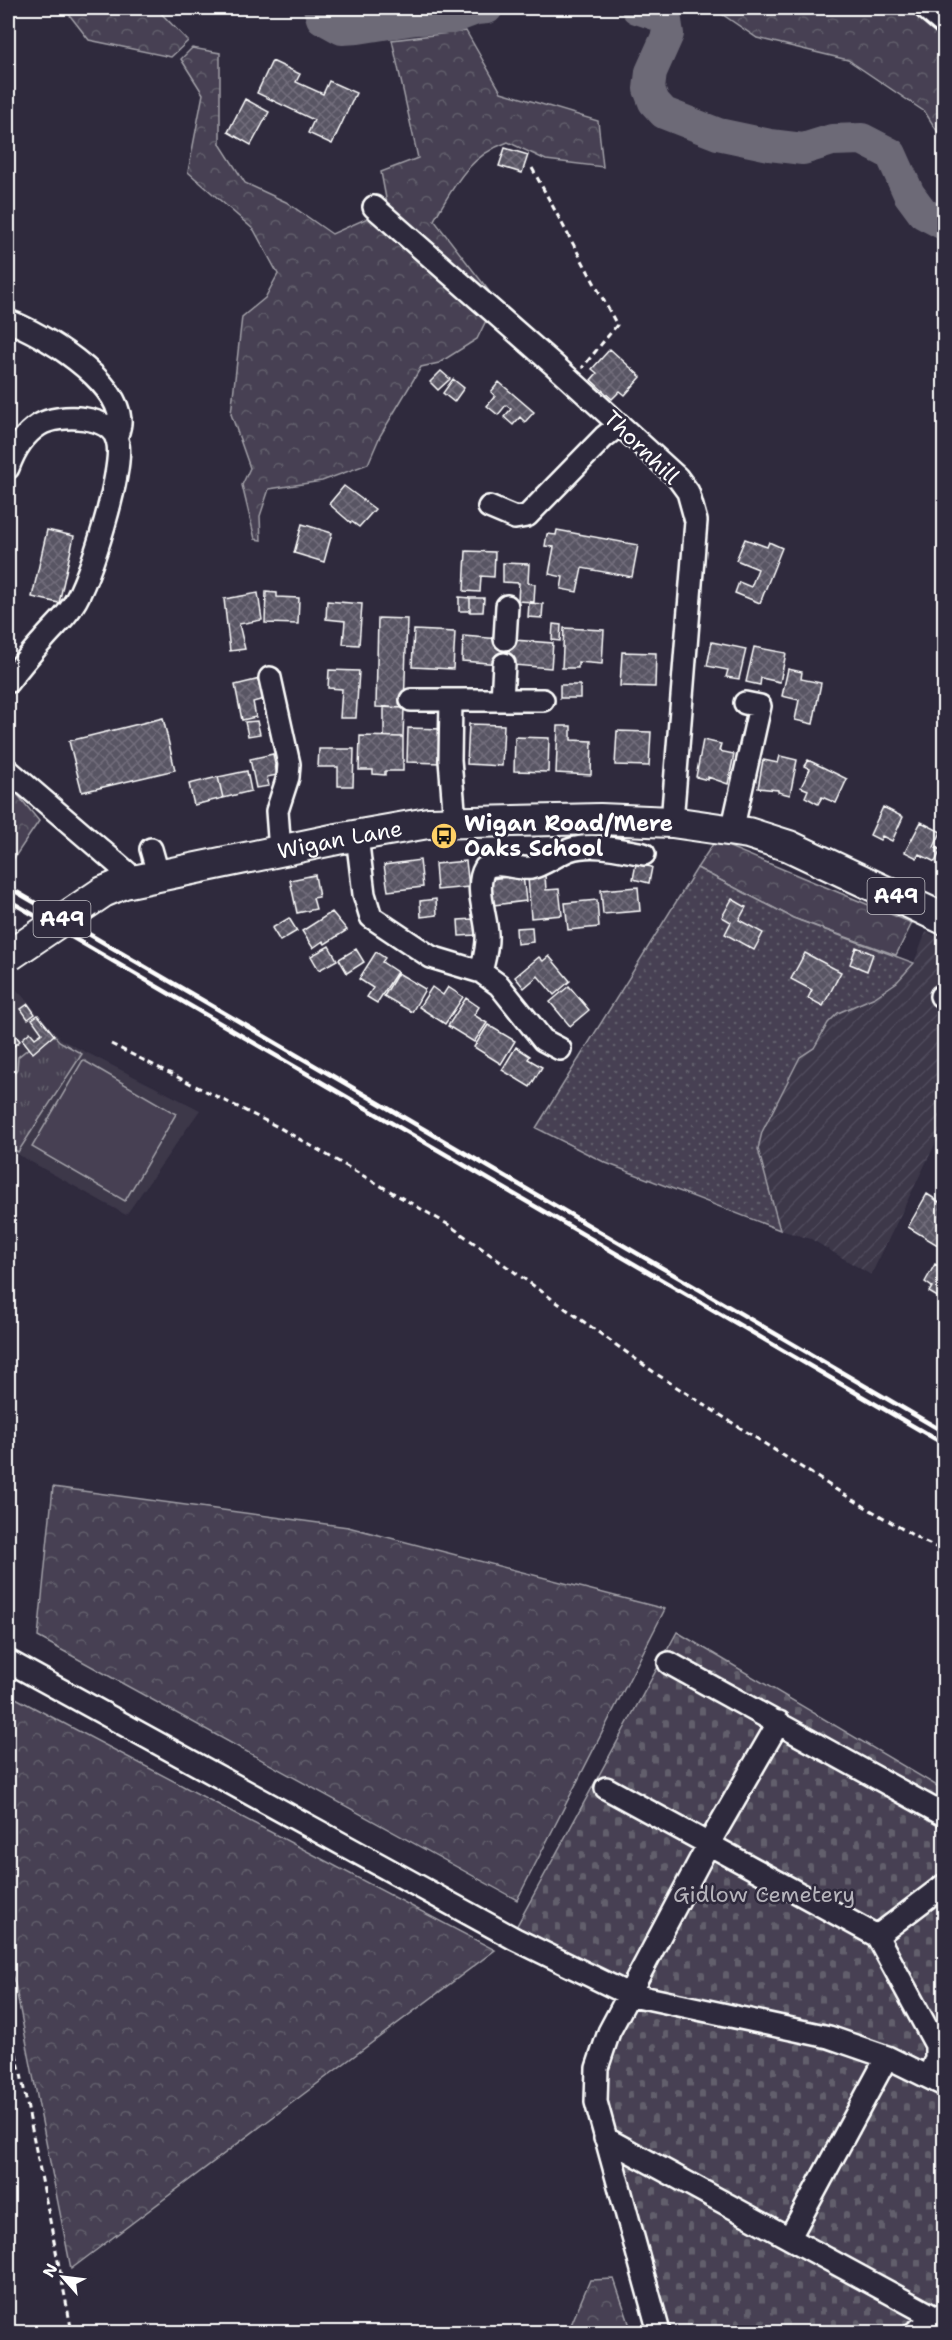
<svg xmlns="http://www.w3.org/2000/svg" width="952" height="2340" font-family="'Shantell Sans',sans-serif">
	<defs>
		<pattern id="industrial-furrows" width="10" height="10" patternUnits="userSpaceOnUse" patternTransform="scale(1.5)"><rect width="10" height="10" fill="#3c3749"/><path d="M-1 1l2-2M0 10L10 0M9 11l2-2" fill="none" stroke="#504b5b"/></pattern>
		<pattern id="grass-tufts" width="24" height="20" patternUnits="userSpaceOnUse" patternTransform="scale(1.5)"><rect width="24" height="20" fill="#464152"/><path d="M3 7l-1-3M5 7V3M7 7l1-3M15 17l-1-3M17 17v-4M19 17l1-3" fill="none" stroke="#625e6c"/></pattern>
		<pattern id="forest-crowns" width="20" height="18" patternUnits="userSpaceOnUse" patternTransform="scale(1.5)"><rect width="20" height="18" fill="#464152"/><path d="M2 6a3 3 0 1 1 6 0M12 15a3 3 0 1 1 6 0" fill="none" stroke="#625e6c"/></pattern>
		<pattern id="cemetery-stones" width="16" height="16" patternUnits="userSpaceOnUse" patternTransform="scale(1.5)"><rect width="16" height="16" fill="#464152"/><path d="M2 7V4a2 2 0 0 1 4 0v3zM10 15v-3a2 2 0 0 1 4 0v3z" fill="#625e6c"/></pattern>
		<pattern id="garden-dots" width="8" height="8" patternUnits="userSpaceOnUse" patternTransform="scale(1.5)"><rect width="8" height="8" fill="#464152"/><path d="M2 2h.1M6 6h.1" fill="none" stroke="#625e6c" stroke-width="1.8" stroke-linecap="round"/></pattern>
		<pattern id="water-ripples" width="26" height="14" patternUnits="userSpaceOnUse" patternTransform="scale(1.5)"><rect width="26" height="14" fill="#6d6a77"/><path d="M2 4q2-2 4 0t4 0M15 11q2-2 4 0t4 0" fill="none" stroke="#83808b"/></pattern>
		<pattern id="building-cross-hatch" width="8" height="8" patternUnits="userSpaceOnUse" patternTransform="scale(1.5)"><rect width="8" height="8" fill="#595564"/><path d="M0 0l8 8M0 8l8-8" fill="none" stroke="#726e7b"/></pattern>
	</defs>
	<rect width="100%" height="100%" fill="#2f2a3d"/>
	<filter id="ink" filterUnits="userSpaceOnUse"><feTurbulence type="fractalNoise" baseFrequency=".0167" numOctaves="2"/><feDisplacementMap in="SourceGraphic" scale="12" xChannelSelector="R" yChannelSelector="G"/><feConvolveMatrix kernelMatrix="1 2 1 2 8 2 1 2 1" color-interpolation-filters="sRGB"/></filter>
	<g filter="url(#ink)">
		<path fill="#3c3749" d="M8,980L62,1040L200,1110L126,1215L8,1149Z"/>
		<path fill="url(#industrial-furrows)" d="M926,932L944,939V1126L871,1275L811,1239L780,1230L758,1149L762,1132L800,1057L814,1048L828,1023L838,1013L897,982L914,963Z"/>
		<path fill="url(#grass-tufts)" stroke="#a2a0a8" stroke-width="1.5" d="M54,1035L59,1041L82,1054L18,1152L8,1146V1081L17,1069L18,1057L29,1048L33,1052Z"/>
		<path fill="url(#forest-crowns)" stroke="#a2a0a8" stroke-width="1.5" d="M64,8H156L188,41L171,57L89,40Z
			M713,8H909L932,29L944,37V142L925,112L848,60L757,38Z
			M466,31L501,92L598,121L603,167L546,160L508,142C468,156 454,186 434,220L496,300L477,339L439,363L421,367L380,436L368,464L322,481L269,489L260,516L261,540L255,539L242,485L250,468L231,414L242,317L265,298L278,274L254,230L188,172L203,94L181,59L192,48L220,53V144L245,183L286,202L332,234L388,209L381,172L418,158L392,40Z
			M8,783L39,821L8,867Z
			M715,841L912,923L896,955L793,918L697,868Z
			M53,1487L348,1527L665,1609L517,1900L38,1637Z
			M8,1694L495,1950L71,2269L15,1984L8,1964Z
			M614,2279L632,2332H568L590,2280Z"/>
		<path fill="url(#cemetery-stones)" stroke="#a2a0a8" stroke-width="1.5" d="M677,1632L944,1790V2328L939,2332H652L591,2103L588,2061L615,1998L508,1942Z"/>
		<path fill="#464152" stroke="#a2a0a8" stroke-width="1.5" d="M83,1060L176,1114L125,1201L32,1147Z"/>
		<path fill="url(#garden-dots)" stroke="#a2a0a8" stroke-width="1.5" d="M697,868L793,918L914,963L897,982L875,997L838,1013L828,1023L814,1048L800,1057L762,1132L758,1149L780,1230L606,1163L536,1128Z"/>
		<path fill="url(#water-ripples)" stroke="#a7a6ad" stroke-width="1.5" d="M310,8H333L337,15L356,21L369,20L371,28L363,41C333,42 320,38 310,8Z"/>
		<g fill="none" stroke-linecap="round" stroke-linejoin="round">
			<path stroke="#c5c3c9" stroke-width="1.5" d="M316,8C323,29 339,40 361,34L363,30L361,27L334,20L329,8"/>
			<path stroke="#6d6a77" stroke-width="32" d="M319,8L322,18L342,29L358,28L415,19L452,18L476,9L487,8
				M637,8L658,15L666,21L668,34L651,72L649,89L654,102L664,113L718,134L770,145L803,149L832,140L862,139L891,154L909,194L923,213L944,224"/>
		</g>
		<path fill="url(#building-cross-hatch)" stroke="#fff" stroke-width="1.5" d="M272,61L300,74L296,82L323,94L329,81L356,93L332,144L308,133L314,120L257,93Z
			M245,99L269,112L251,145L228,132Z
			M505,148L528,155L522,173L499,166Z
			M610,349L641,377L625,395L620,391L612,399L591,380L597,373L592,369Z
			M441,371L450,379L438,390L430,382Z
			M453,379L464,388L454,402L443,393Z
			M499,382L534,412L525,422L520,417L513,425L504,417L511,409L506,405L498,415L487,406L495,396L491,392Z
			M344,486L375,509L359,527L352,522L351,523L329,504Z
			M302,524L332,533L324,562L294,553Z
			M47,530L74,536L59,603L32,597Z
			M557,530L638,545L632,577L582,568L577,592L561,589L563,577L549,574L554,547L545,546L547,534L556,535Z
			M745,539L767,547L769,542L782,548L760,603L735,593L739,582L751,587L758,569L736,560Z
			M466,551L495,552L494,577L481,576L480,592L464,591Z
			M503,563L529,564L528,583L535,584L534,602L518,601L519,583L503,582Z
			M266,592L277,593V597L299,598L298,624L265,623Z
			M258,593L262,620L239,624L245,649L230,651L224,599Z
			M459,597L470,598V611H459Z
			M470,598H484L483,612H470Z
			M327,601L362,604L359,645L343,644L345,621L326,619Z
			M529,603L543,604L542,618L528,617Z
			M378,618L407,619L404,708L376,707Z
			M553,624L561,625L560,641L552,640Z
			M564,628L604,630L602,664L578,662V668H562Z
			M414,630L455,632L453,669L412,667Z
			M463,636L553,643L551,668L462,661Z
			M712,642L746,649L739,679L726,677L728,670L707,666Z
			M754,647L786,653L780,682L761,678L760,685L746,682Z
			M622,652L656,653L655,687L620,686Z
			M788,669L802,672L801,679L821,683L813,724L795,720L799,700L782,696Z
			M329,670L359,671L356,718H340L342,689L328,688Z
			M260,679L264,699L253,702L256,717L242,720L235,685Z
			M560,685H580V698H560Z
			M384,707L404,708L403,737H384Z
			M163,718L175,770L82,792L69,741Z
			M257,721L260,734L248,736L245,722Z
			M469,724L504,725L502,766L467,764Z
			M558,726H571V740L592,741L591,775L556,773Z
			M408,728L443,729L441,763L407,762Z
			M617,731L651,732L649,766L615,765Z
			M360,736L403,737V771H385V775L373,774V770H359Z
			M515,737L549,738L548,772L514,771Z
			M703,740L721,744L719,751L734,754L728,784L708,777V780L696,777Z
			M319,749H354L353,786H338V767H318Z
			M273,754L277,775L267,777L269,786L256,788L250,759Z
			M780,756L797,760L790,795L778,792V790L758,788L763,760L778,763Z
			M808,760L847,779L836,803L822,797L818,804L805,797L808,790L801,787L810,769L804,766Z
			M247,771L251,791L223,798L218,777Z
			M218,777L223,798L194,805L189,784Z
			M883,807L903,817L892,841L882,836L880,840L870,835Z
			M921,822L941,832L934,847L941,850L935,862L919,854L917,858L905,852Z
			M420,860L423,887L388,891L384,865Z
			M466,861L469,887L437,890L435,864Z
			M636,864L652,867L649,883L633,879Z
			M315,875L319,897L313,898L316,909L297,913L290,880Z
			M523,875L526,901L494,905L491,879Z
			M545,875L546,890L559,889L562,915L531,918L528,877Z
			M638,887L640,911L603,914L601,890Z
			M436,899L437,915L421,917L420,901Z
			M732,899L746,907L739,920L763,933L754,950L725,934L731,922L722,917Z
			M597,900L599,927L568,930L565,903Z
			M332,912L347,930L325,944L323,941L313,948L302,931Z
			M289,918L297,931L280,941L272,928Z
			M474,919L476,935L459,936L458,920Z
			M532,927L533,942L517,944L516,928Z
			M329,946L337,960L319,970L311,956Z
			M856,947L873,954L867,971L850,964Z
			M356,949L364,962L347,973L339,959Z
			M376,952L385,958L382,962L397,972L377,1003L367,997L373,988L359,979Z
			M805,953L841,972L823,1006L808,998L812,990L791,979Z
			M549,956L570,981L554,995L538,976L524,988L515,977L539,957L543,961Z
			M398,973L425,989L412,1012L384,996Z
			M569,986L589,1010L570,1026L550,1002Z
			M432,987L443,995L448,987L463,997L445,1024L419,1007Z
			M8,992L13,998L8,1002L13,1007L8,1012Z
			M466,998L479,1007L474,1015L487,1023L474,1042L448,1026Z
			M28,1004L35,1014L28,1019L21,1009Z
			M38,1015L54,1035L33,1053L22,1039L30,1032L35,1038L42,1033L32,1019Z
			M488,1025L515,1041L501,1064L474,1047Z
			M8,1026L20,1041L9,1050L8,1048Z
			M516,1047L530,1056L528,1059L542,1067L530,1087L502,1070Z
			M944,1130V1144L939,1141Z
			M927,1194L944,1205V1249L908,1227Z
			M935,1264L944,1269V1301L929,1292L932,1287L925,1282Z"/>
		<g fill="none" stroke-linecap="round" stroke-linejoin="round">
			<defs>
				<path id="minor" d="M925,8L944,24
					M374,207L553,364L677,477L688,492L696,521L672,822
					M8,321C42,333 117,379 120,420C121,425 118,432 116,438
					M8,468C14,451 23,435 39,425C59,413 114,414 118,444C123,472 90,581 73,605C65,618 53,628 43,640C31,653 19,668 8,682
					M489,507L515,518L527,516L604,437L619,425
					M505,639L507,606
					M270,678L289,764L288,777L277,811L280,851
					M411,700H543
					M451,700L450,760L455,822
					M502,700L504,664
					M8,770L136,880
					M732,831L760,706L745,703
					M357,836L364,894L371,917L431,957L481,972L499,985L543,1040L560,1049
					M151,849L159,877
					M481,972C484,959 488,947 487,934C486,914 474,886 485,868C500,860 516,870 531,868C542,866 558,854 569,850C592,842 621,850 644,854
					M941,996L944,998
					M8,1661L515,1939L628,1994L829,2037L887,2057L944,2085
					M669,1663L944,1815
					M606,1788L877,1936L944,1885
					M877,1936L936,2045V2058L929,2077
					M605,2138L938,2319
					M790,2237L887,2057
					M659,2332L596,2102L597,2068L609,2032L708,1845L779,1722
					M915,2332L944,2314"/>
				<g id="highway">
					<path id="s1" d="M115,887L124,883L337,839L428,823L600,819L672,822L748,833L789,846L944,919"/>
				</g>
			</defs>
			<use href="#minor" stroke="#fff" stroke-width="26"/>
			<use href="#highway" stroke="#fff" stroke-width="34"/>
			<path stroke="#fff" stroke-width="3" stroke-dasharray="6 4.5" stroke-linecap="butt" d="M532,168L617,325L582,368
				M111,1044L280,1128L449,1225L658,1375L840,1492L921,1540L944,1551
				M8,2023L21,2074L72,2332"/>
			<use href="#minor" stroke="#2f2a3d" stroke-width="21"/>
			<use href="#highway" stroke="#2f2a3d" stroke-width="30"/>
			<path stroke="#fff" stroke-width="4.5" d="M8,887L944,1432
				M8,900L944,1444"/>
			<defs>
				<path id="highway-bridge" d="M10,955L103,892L115,887"/>
			</defs>
			<use href="#highway-bridge" stroke="#fff" stroke-width="34" stroke-linecap="butt"/>
			<use href="#highway-bridge" stroke="#2f2a3d" stroke-width="30"/>
		</g>
	</g>
	<defs>
		<symbol id="bus-disc" viewBox="-11 -11 22 22"><circle r="9.5" fill="#ffd166" stroke="#2f2a3d"/><path d="M-5-6H5V4H4V6H2V4H-2V6H-4V4H-5ZM-3.5-4V0h7V-4ZM-3.5 1.2v1.5H-2V1.2ZM2 1.2v1.5H3.5V1.2Z" fill="#111"/></symbol>
	</defs>
	<g fill-rule="evenodd">
		<use href="#bus-disc" x="429" y="821" width="30" height="30"/>
	</g>
	<g text-anchor="middle" stroke-width="5" stroke-linejoin="round" paint-order="stroke">
		<g fill="#2f2a3d" stroke="#c1bfc5" stroke-width="1.5">
			<rect x="867.5" y="878" width="57" height="36" rx="4.5"/>
			<rect x="33.5" y="901" width="57" height="36" rx="4.5"/>
		</g>
		<g font-size="21" font-weight="bold" fill="#fff">
			<text x="896" y="903">A49</text>
			<text x="62" y="926">A49</text>
		</g>
		<g font-size="22" fill="#fff" stroke="#2f2a3d">
			<text transform="translate(642 447) rotate(44)" y="8">Thornhill</text>
			<text dy="8" stroke="none"><textPath href="#s1" startOffset="230">Wigan Lane</textPath></text>
		</g>
		<g font-size="22" font-weight="bold" fill="#fff" stroke="#2f2a3d" text-anchor="start">
			<text x="464" y="831">Wigan Road/Mere<tspan x="464" dy="25">Oaks School</tspan></text>
		</g>
		<g font-size="22" fill="#b5b3ba" stroke="#2f2a3d">
			<text x="764" y="1902">Gidlow Cemetery</text>
		</g>
	</g>
	<rect width="952" height="2340" fill="none" stroke="#2f2a3d" stroke-width="30"/>
	<rect x="15" y="15" width="922" height="2310" fill="none" stroke="#fff" stroke-width="2" filter="url(#ink)"/>
	<g transform="translate(63 2277) rotate(298)" stroke="#2f2a3d" stroke-width="4.5" paint-order="stroke">
	<path d="M0-4.5L10 22L0 15L-10 22Z" fill="#ffffff"/>
	<text y="-9" font-size="16" font-weight="bold" text-anchor="middle" fill="#ffffff">N</text>
	</g>
</svg>
